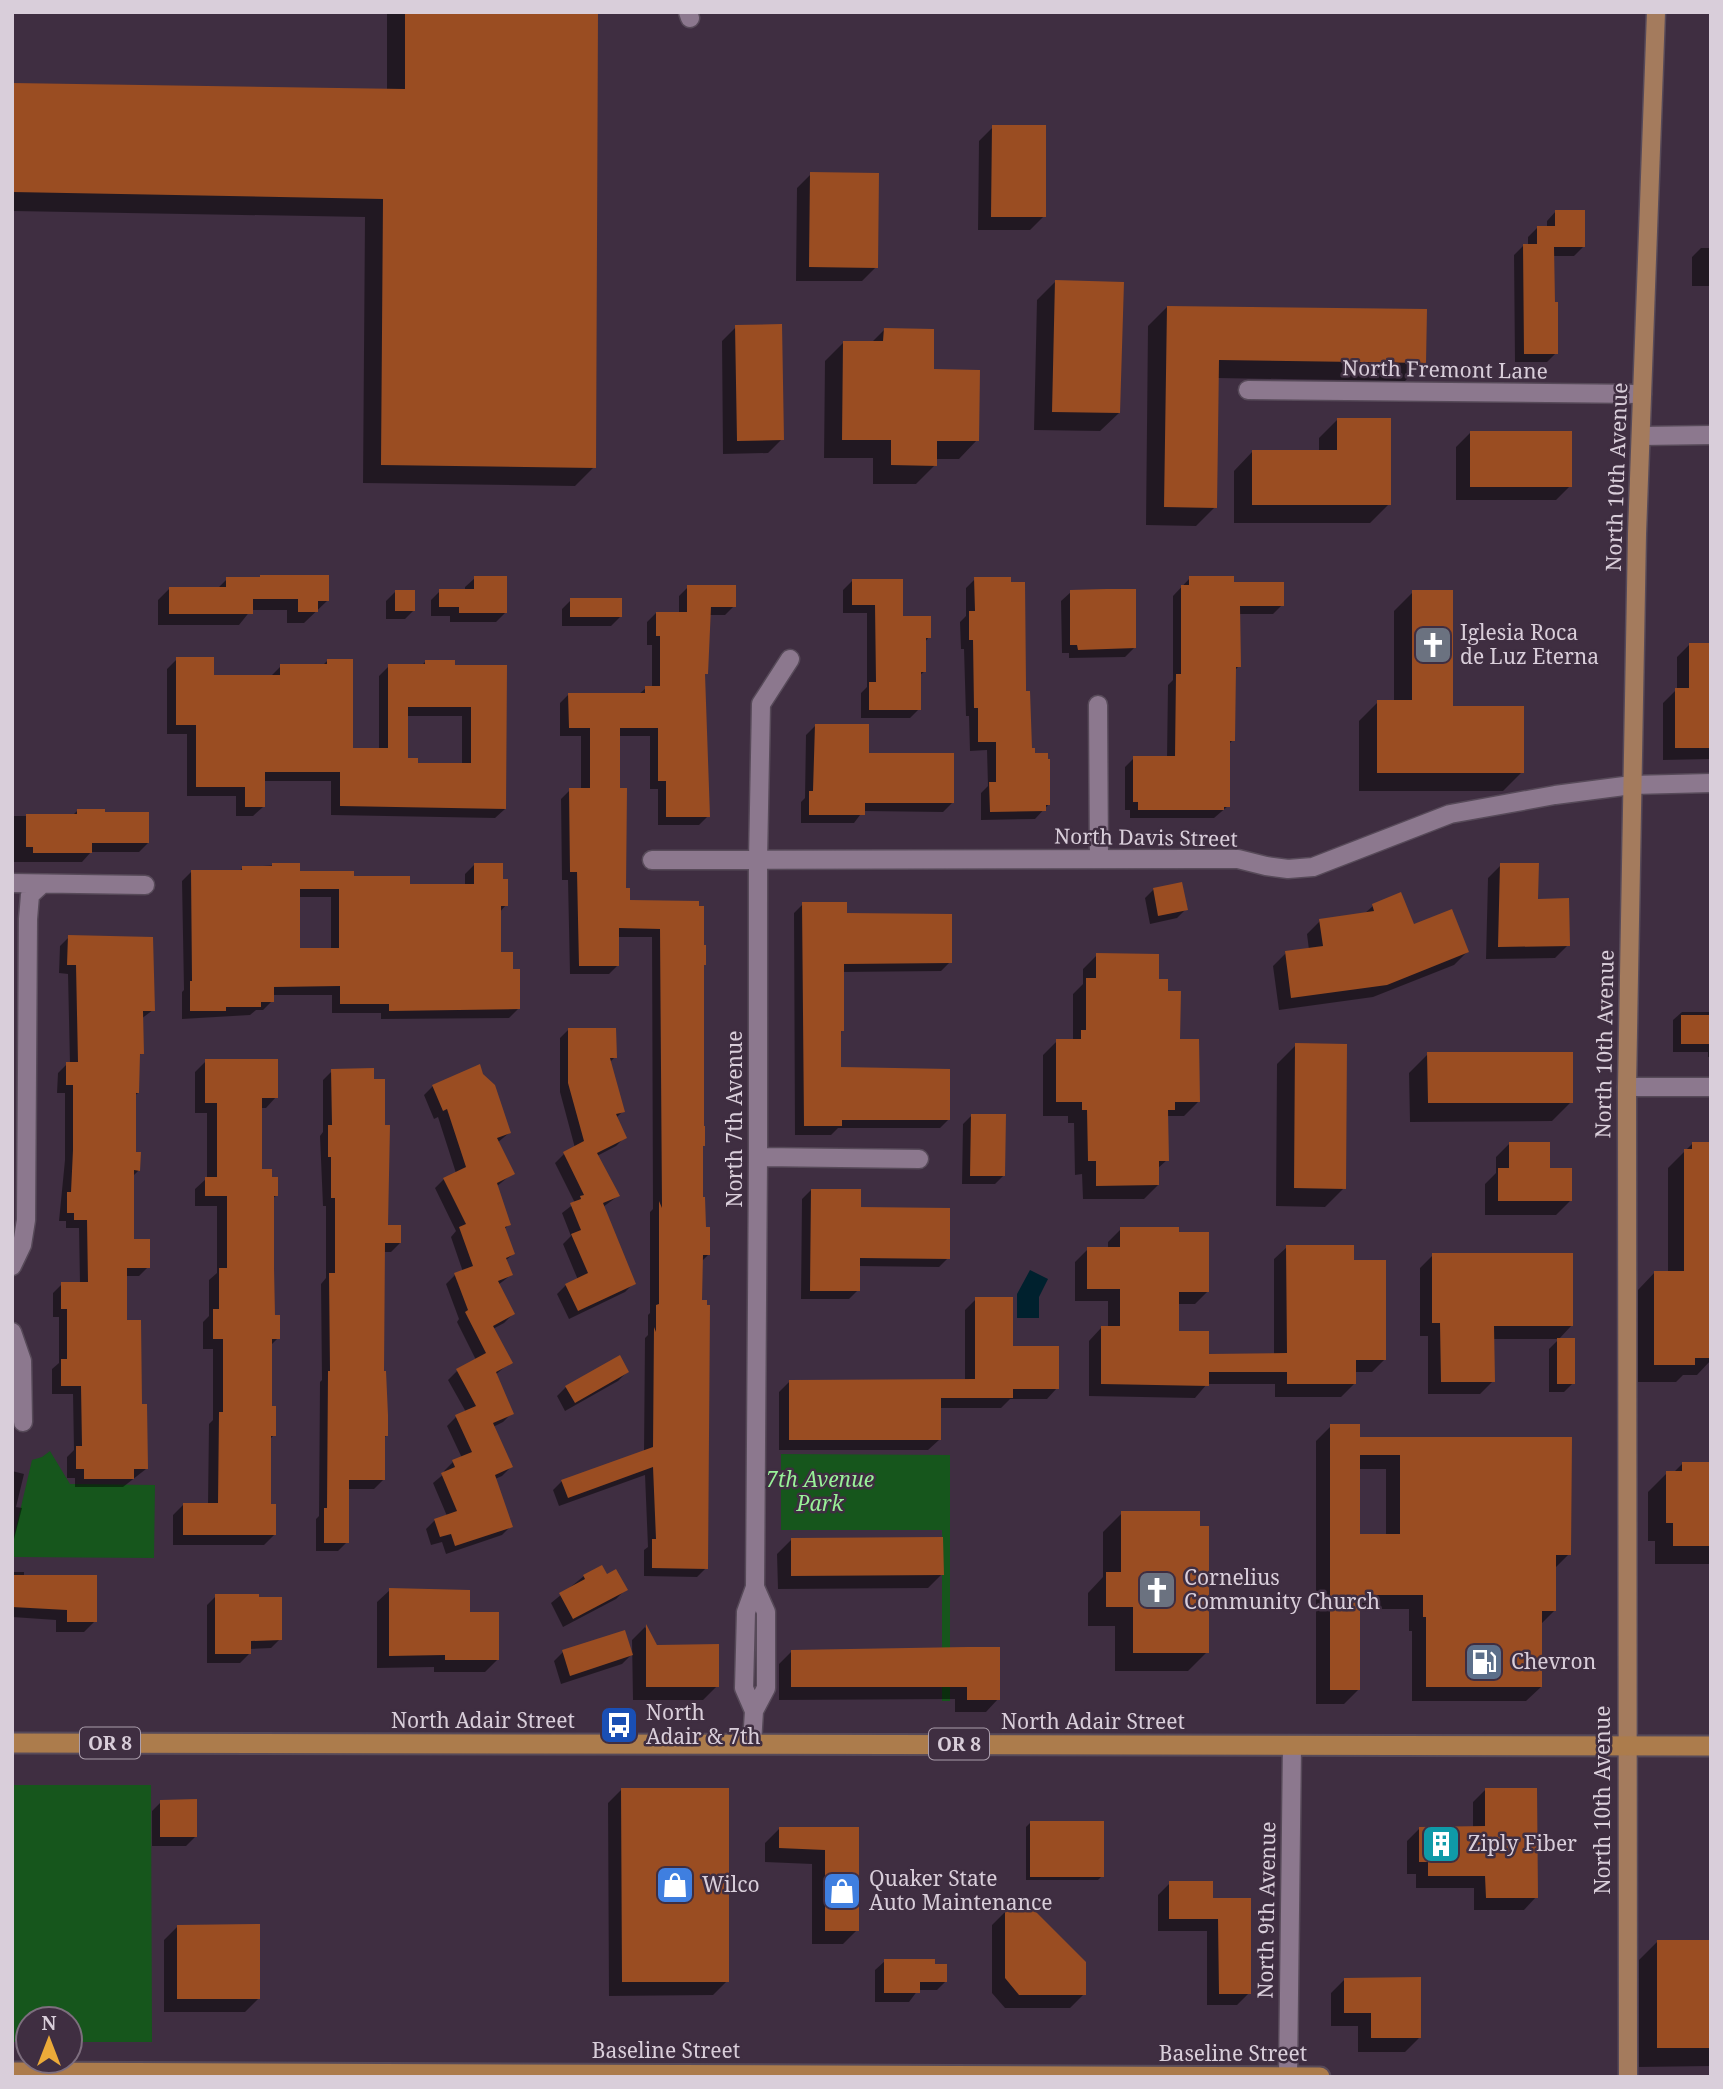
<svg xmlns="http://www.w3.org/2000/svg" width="1723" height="2089" font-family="'Noto Serif',serif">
	<rect width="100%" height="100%" fill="#3f2e41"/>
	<path fill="#16561c" d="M50,1451L70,1484L155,1485L154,1558L12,1557V1545L32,1460L42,1457Z
		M781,1454L950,1455V1701H942V1530H781Z
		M12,1785H151L152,2042H70V2019H28V2042H12Z"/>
	<path fill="#00212e" d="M1030,1270L1048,1279L1039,1297V1318H1017V1294Z"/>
	<path fill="#0007" fill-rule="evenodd" d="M387,12H596L594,467L575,486L363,483L365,217L12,211V85L387,90Z
		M993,127L1044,216L1030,230H978L979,141Z
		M811,174L876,267L862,281H796L797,188Z
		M1556,211L1583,247L1574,256H1553L1556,353L1547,362H1515L1514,255L1523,246H1528V237L1537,228H1547V221Z
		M1701,248H1711V286H1692V257Z
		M1056,281L1119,413L1100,431L1034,430L1037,300Z
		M1167,307L1424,362L1405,381L1217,378L1215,507L1196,526L1146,525L1148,326Z
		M736,327L782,439L768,453L723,454L722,341Z
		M884,330L932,371L977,440L959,459H935V465L916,484H873V458H824L825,361L844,342L871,343Z
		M1338,419L1389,504L1370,523H1234V471L1252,452H1319V438Z
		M1470,433L1570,486L1556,500H1456V447Z
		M475,578L505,613L496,622H450V616H431V600L440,591H465V587Z
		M1190,578L1232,584L1282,605L1273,614H1238L1239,666L1234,671L1233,740L1228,745V806L1214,818H1130V810H1125V767L1134,758H1167L1168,685L1173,680V596Z
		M227,579L327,601L304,623H287V610H251L239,625H158V600L170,588H218Z
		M975,579L1024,684L1031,749L1049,804L1035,819L981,820V793L988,786L987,750L970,751L969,716H966L964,649H961L960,622L966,616V588Z
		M852,581L929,637L925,642V671L919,676V709L910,718H861V693L867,687V613H843V590Z
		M688,587L734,606L725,615H709L706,673L703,676L708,816L699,825H658V789H650V736H619V790L624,890L628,902H697L702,966L704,1145L702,1148V1199L708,1255L701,1262L706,1568L697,1577L644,1576V1550L648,1547L645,1475L559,1506L553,1490L562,1481L644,1451L645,1338L648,1335V1315L650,1313V1212L653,1209L652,937H618V965L609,974H570L568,880H562L561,799L570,790H581V736H560V703L569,694H639L646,688H652V645H647V622L656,613H679V596Z
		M395,592L414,610L405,619H386V601Z
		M1071,592L1134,648L1125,657L1069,658V653H1062L1061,601Z
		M1413,592L1452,708L1522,772L1503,791H1359V721L1378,702H1394V611Z
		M571,600L620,617L611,626H562V609Z
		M1689,645H1711V759L1663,760V703L1677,689V657Z
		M177,659L212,677L271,676L281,666H322L328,660L351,749H379V676L389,666H421L425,662L453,667H505V809L495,818L331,815V781H263V807L253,816H236V796H187V734H167V669ZM406,716H462V764H416L406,760Z
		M815,726L867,754L952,803L943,812L863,811L854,823H801V802L805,798L806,735Z
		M78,810L103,813L148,843L139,852H91L82,862H12V816H72Z
		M298,864V873L409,886H465V874L474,865L501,881L506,905L499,913V953L511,971L518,1009L509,1018L381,1019V1013H332V995H272V1001L263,1010H256L250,1015L182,1019V992L184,990L182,881L191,872H239L243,867ZM298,897H331V949H299Z
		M1501,865L1536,900L1568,945L1555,958L1486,959L1488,878Z
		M1154,889L1186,909L1177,918L1150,924L1145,898Z
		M803,904L950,962L941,971L843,972L840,1069L949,1119L940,1128H838L831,1135H795L794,913Z
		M1373,906L1467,952L1454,965L1373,997L1279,1010L1273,966L1286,953L1309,950L1307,934L1320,921L1364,914Z
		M69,937L153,1010L141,1019L142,1053L138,1056V1093L134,1096V1154L139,1170L133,1176V1240L148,1267L139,1276H125V1322L140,1406L146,1469L123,1487H75V1478H67V1457L74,1450L73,1394H52V1369L59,1363V1317H53V1293L62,1284H80L79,1228H66V1221H59L65,1160V1093H57L58,1073L67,1064H70L68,974L59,973L60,946Z
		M1097,955L1157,980L1166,993L1198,1102L1184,1116H1166L1167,1160L1157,1169L1158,1185L1144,1199H1083L1082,1174L1075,1175L1074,1123H1068V1116H1043V1055L1057,1041H1073V994L1083,984V969Z
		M1682,1012H1711V1057H1708V1052H1673V1020Z
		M569,1029L615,1057L609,1063L623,1111L616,1118L625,1137L616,1146L597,1156L618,1196L603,1207L634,1283L625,1292L569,1319L557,1294L566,1285L578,1280L563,1244L571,1236L562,1213L575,1203L555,1163L564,1154L575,1148L560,1092V1038Z
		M1296,1045L1344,1188L1325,1207L1276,1206L1277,1064Z
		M1428,1054L1571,1102L1552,1121L1410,1122L1409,1073Z
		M206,1061L276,1097L266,1108H261V1170L277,1195L272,1199L273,1317L278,1338L271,1345V1408L274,1435L269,1440V1506L275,1534L264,1545H173V1515L184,1504H208L209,1424L213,1420V1349H203V1322L209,1316V1280L217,1273V1206H195V1189L207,1178V1113H195V1072Z
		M332,1071L387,1227L400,1243L391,1252H383L382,1373L387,1435L383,1439V1480L374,1489H347V1542L338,1551H316V1519L319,1516L320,1382L322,1380L321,1284L326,1278V1206H323L320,1136L323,1132V1080Z
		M433,1086L509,1133L497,1143L513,1173L496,1187L509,1224L504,1230L513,1254L505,1261L511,1275L498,1285L513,1314L504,1323L493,1329L511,1362L495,1375L512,1413L503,1422L493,1427L511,1467L502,1476L495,1479L511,1526L502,1535L446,1554L442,1542L431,1545L426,1529L435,1520L447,1516L433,1483L445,1473L444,1471L453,1462L462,1458L447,1426L456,1417L466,1412L448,1380L457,1371L476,1360L457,1322L459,1319L446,1284L455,1275L463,1272L451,1237L456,1231L435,1188L444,1179L456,1173L438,1117L434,1119L424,1095Z
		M972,1115L1004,1175L995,1184H962L963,1124Z
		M1510,1143L1570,1201L1556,1215H1485V1184L1496,1173V1157Z
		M1692,1144H1711V1360L1697,1375H1683L1676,1382H1638V1290L1655,1272H1668V1168Z
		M811,1190L859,1209L948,1258L939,1267L858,1266V1290L849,1299H801L802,1199Z
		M1121,1229L1208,1291L1195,1304H1177V1333L1207,1355H1274V1259L1287,1247L1353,1262L1385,1359L1372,1372H1354V1384L1341,1397H1275V1384H1207L1195,1398L1089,1396V1341L1101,1328H1108V1301H1075V1262L1088,1249H1108V1242Z
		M1433,1255L1572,1325L1559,1339H1493V1381L1480,1394H1428V1336H1420V1268Z
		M976,1299L1012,1348L1057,1388L1047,1399H1010L1001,1408H939V1440L928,1450H779V1392L790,1381H965V1310Z
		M1558,1340L1573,1383L1564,1392H1549V1349Z
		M627,1372L618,1381L565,1411L557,1396L566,1387Z
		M1331,1426L1358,1439H1570L1569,1554L1555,1568V1610L1541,1624V1687L1526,1701H1412V1631H1409V1609H1359V1689L1344,1704H1316V1441ZM1358,1469H1386V1536H1359Z
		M1683,1463H1711V1564H1655V1541H1648V1492L1667,1473H1673Z
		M12,1471L24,1474L16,1507L22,1508L12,1547Z
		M1122,1513L1207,1652L1188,1671H1115V1626H1088V1593L1103,1577V1532Z
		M791,1540L942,1574L928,1588L778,1589L777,1554Z
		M12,1572H24V1577L95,1621L84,1632H56V1620L12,1617Z
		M584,1576H606L625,1590L616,1599L563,1627L551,1603Z
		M390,1590L468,1614L498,1659L485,1672H434V1667L377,1668V1602Z
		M216,1596L280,1639L271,1648L249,1649V1654L240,1663H207V1605Z
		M645,1627L656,1646L717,1686L703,1700H633L632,1640Z
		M998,1649V1699L986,1712H955V1699L779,1700V1664L791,1652Z
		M563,1652L631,1655L622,1664L561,1684L554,1661Z
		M622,1789L727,1981L713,1995L609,1996L608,1803Z
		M1486,1789L1536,1897L1524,1910H1474V1888H1416V1874H1407V1841L1420,1828H1473V1802Z
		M1711,1799V1909L1709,1800Z
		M161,1802L195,1837L186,1846H152V1811Z
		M1030,1823L1102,1876L1098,1880H1026V1827Z
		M779,1829H857V1930L843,1944H812V1864L765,1862V1843Z
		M1170,1883L1211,1900L1249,1993L1237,2005H1207V1931H1158V1895Z
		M1006,1911L1084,1994L1070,2008H1005L992,1993V1925Z
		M178,1926L259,1998L245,2012H164V1940Z
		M1658,1941H1711V2066L1639,2067V1960Z
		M885,1961L933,1966L946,1981L937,1990H918L909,2002H875V1970Z
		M1345,1979L1419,2038L1405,2052H1358V2026H1331V1993Z"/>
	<path fill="#9a4d22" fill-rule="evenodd" d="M405,12H598L596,468L381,465L383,199L12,192V83L405,89Z
		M992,125H1046V217H991Z
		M810,172L879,173L878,268L809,267Z
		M1555,210H1585V247H1554L1555,302H1558V354H1524L1523,244H1537V226H1555Z
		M1055,280L1124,282L1120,413L1052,412Z
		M1167,306L1427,309L1426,363L1219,360L1217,508L1164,507Z
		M782,324L784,440L737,441L735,325Z
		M884,328L934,329V369L980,370L979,441H937V466L891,465V440H842L843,341H883Z
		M1337,418H1391V505H1252V450H1337Z
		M1470,431H1572V487H1470Z
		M260,575H329V601H318V612H298V599H253V614H169V587H226V577H260Z
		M474,576H507V613H459V607H439V589H474Z
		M1189,576H1234V582H1284V606H1240L1241,667H1236L1235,741H1230V807H1224V810H1138V802H1133V756H1175L1176,674H1181V585H1189Z
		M974,577H1011V582H1025L1026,684V691H1030L1032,748H1035V753H1048V759H1050V805H1046V811L990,812L989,782H996V742H978V708H974L973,640H969V611H975Z
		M852,579H903V616H931V638H926V672H921V710H869V682H876L875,605H852Z
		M687,585H736V607H711L708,674H705L710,817H666V781H658V728H620V788H627L626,888H630V900L699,901V906H704V945H706V965H704V1126H705V1146H703V1197H705L706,1227H710V1255H703L702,1300H707V1305H710L708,1569L652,1568V1539H656L653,1467L568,1498L561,1480L653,1447L654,1327L656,1332V1305L659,1304V1201L662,1208L660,929L619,928V966H579L577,872H570L569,788H590V728H569L568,693H645V686H660V636H656V612H687Z
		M1106,589H1136V648L1078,650L1077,645H1070V590Z
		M395,590H415V611H395Z
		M1412,590H1453V706H1524V773H1377V700H1412Z
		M570,598H622V617H570Z
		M1689,643H1711V748H1675V688H1689Z
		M176,657H214V675H280V664H327V659H353V748H388V664H425V660H455V665H507L506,809L340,806V772H265V807H245V787H196V725H176ZM408,707H471V763H418V758H408Z
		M815,724H869V753H954V803H865V815H809V791H813Z
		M77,809H105V812H149V843H92V853H33V847H26V814H77Z
		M272,863H300V871H354V876H410V884H474V863H503V879H508V906H501V952H513V969H520V1009L389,1011V1004H340V986L274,987V1002H261V1007H226V1011H190V981H192L191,870H242V866H272ZM300,889H339V948H300Z
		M1500,863H1539L1538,899L1569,898L1570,946L1498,947Z
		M1182,882L1188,910L1158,916L1153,888Z
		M1401,892L1414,924L1452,909L1469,952L1387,985L1291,998L1285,951L1323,946L1319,919L1374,911L1372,904Z
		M802,902H847V913L952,914V963L844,964V1031H841V1067L950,1069V1120H842V1126H804Z
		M68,935L153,937L155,1011H143L144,1054H140L139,1093H136V1152H141L140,1171L134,1170V1239H150V1268H127V1320H141L142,1404H147L148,1469H134V1479H84V1469H76V1446H82L81,1386H61V1359H67V1309H61V1282H88L87,1220H74V1213H67V1192H71L73,1150V1085H66V1062H78L76,965H67Z
		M1096,953L1159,954V979H1168V991H1181L1180,1039H1199L1200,1102H1175V1110H1168L1169,1161H1159V1185L1096,1186V1161H1088L1087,1110H1082V1102H1056V1039H1081V1030H1086V978H1096Z
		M1681,1015H1711V1044H1681Z
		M568,1028H616L617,1058H610L625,1112L616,1114L627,1138L597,1153L620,1196L603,1203L636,1284L578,1311L565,1284L588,1273L571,1234L581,1230L570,1203L581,1199L580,1196L584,1195L563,1152L584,1141L568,1083Z
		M1295,1043L1347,1044L1346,1189L1294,1188Z
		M1427,1052H1573V1103H1428Z
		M205,1059H278V1098H262V1169H272V1177H278V1196H274V1268L275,1315H280V1339H272V1406H276V1436H271V1504H276V1535H183V1503H218L219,1412H223V1339H213V1309H219V1268H227V1196H205V1177H217V1103H205Z
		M480,1064L483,1074L495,1085L511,1133L497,1138L515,1174L497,1183L511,1225L505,1227L515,1254L506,1258L513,1275L498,1281L515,1314L493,1326L513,1363L496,1372L514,1414L493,1423L513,1467L495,1475L513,1527L455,1546L451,1534L440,1537L434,1519L457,1511L441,1473L455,1467L452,1460L472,1452L455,1415L476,1406L456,1369L486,1353L465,1312L468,1310L454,1273L473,1266L459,1227L466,1224L443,1178L466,1167L447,1109L443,1111L432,1085Z
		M374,1068V1079H385V1125H390L388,1225H401V1243H385L384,1371H386L388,1415V1436H385V1480H349V1543H324V1508H327L328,1371H330L329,1273H335V1198H331V1157H328V1125H332L331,1069Z
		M971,1114H1006L1005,1176H970Z
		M1509,1142H1550V1168H1572V1201H1498V1168H1509Z
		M1692,1142H1711V1358H1695V1365H1654V1271H1684V1149H1692Z
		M811,1189H861V1207L950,1208V1259L860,1258V1291H810Z
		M1120,1227H1179V1232H1209V1292H1179V1331H1209V1354L1287,1353L1286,1245H1354V1260H1386V1360H1356V1384H1287V1372H1209V1386L1101,1384V1326H1120V1289H1087V1247H1120Z
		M1432,1253H1573V1326H1494L1495,1382H1441L1440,1323H1432Z
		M975,1297H1013V1346H1059V1389H1013V1398H941V1440H789V1380L975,1379Z
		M1557,1338H1575V1384H1557Z
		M620,1355L629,1372L575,1403L565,1386Z
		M1330,1424H1360V1437H1572L1571,1555H1556V1611H1542V1687H1426V1617H1423V1595H1360V1690H1330ZM1360,1455H1400V1534H1360Z
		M1682,1462H1711V1546H1673V1523H1666V1471H1682Z
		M1121,1511H1200V1526H1209V1653H1133V1607H1106V1572H1121Z
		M943,1537L944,1575L791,1576V1538Z
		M602,1565L607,1574L616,1569L628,1590L573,1619L559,1593L585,1579L583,1575Z
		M12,1575H97V1622H67V1610L12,1607Z
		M389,1588L470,1590V1612H499V1660H445V1655L389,1656Z
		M215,1594H259V1597H282V1640L251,1641V1654H215Z
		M646,1624L657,1645L719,1644V1687H646Z
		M625,1630L633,1655L570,1676L562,1650Z
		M967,1647H1000V1700H967V1687H791V1650Z
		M621,1788H729V1982H622Z
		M1485,1788H1537L1538,1898H1486L1485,1876H1428V1862H1419V1827L1485,1826Z
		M197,1799V1837H160V1800Z
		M1030,1821H1104V1877H1030Z
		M779,1827H859V1931H825V1850L779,1848Z
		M1169,1881H1213V1898H1251V1994H1219L1218,1919H1169Z
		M1005,1910H1034L1086,1962V1995H1019L1005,1978Z
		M260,1924V1999H177V1925Z
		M1657,1940H1711V2048H1657Z
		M884,1959H935V1964H947V1982H920V1993H884Z
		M1421,1977V2038H1371V2013H1344V1978Z"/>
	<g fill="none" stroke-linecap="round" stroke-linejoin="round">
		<defs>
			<path id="minor" d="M688,12L690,18
				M1248,390L1642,394
				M1641,436L1711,435
				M1098,705L1099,859
				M652,860L1204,859H1238L1266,866L1288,869L1313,867L1450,814L1555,795L1632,785
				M12,883L145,885
				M1627,1087H1711
				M758,1157L919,1159
				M12,1266L22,1245L26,1220L28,919L30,895L42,884
				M12,1332L22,1361L23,1422
				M754,1711L744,1688L746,1612L755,1587L758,1157V860L761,704L790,659
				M752,1743L754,1711L766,1688V1612L755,1587
				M1288,2076L1292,1745"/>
			<path id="tertiary" d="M1632,785L1711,783"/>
			<path id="primary" d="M1628,2077L1627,1087L1637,534L1656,12"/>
			<path id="trunk" d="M12,1743L1711,1746
				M12,2072L1320,2077"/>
		</defs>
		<use href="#minor" stroke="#574a59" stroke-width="21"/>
		<use href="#tertiary" stroke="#574a59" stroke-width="21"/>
		<use href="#primary" stroke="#574a59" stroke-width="21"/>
		<use href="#trunk" stroke="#574a59" stroke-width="23"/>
		<use href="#minor" stroke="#8c788e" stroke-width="18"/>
		<use href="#tertiary" stroke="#8c788e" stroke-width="18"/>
		<use href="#primary" stroke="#a47b5d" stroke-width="18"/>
		<use href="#trunk" stroke="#ac7c4c" stroke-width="19"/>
	</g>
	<defs>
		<symbol id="church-square" viewBox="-11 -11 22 22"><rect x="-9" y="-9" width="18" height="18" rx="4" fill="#6b7280" stroke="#3f2e41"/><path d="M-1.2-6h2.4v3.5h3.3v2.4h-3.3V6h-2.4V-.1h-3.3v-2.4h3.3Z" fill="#fff"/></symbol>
		<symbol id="fuel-square" viewBox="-11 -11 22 22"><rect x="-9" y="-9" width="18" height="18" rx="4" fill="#5c6f8a" stroke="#3f2e41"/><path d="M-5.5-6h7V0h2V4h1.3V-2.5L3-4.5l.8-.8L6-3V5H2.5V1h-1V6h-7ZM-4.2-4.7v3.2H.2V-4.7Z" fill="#fff"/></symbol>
		<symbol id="bus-square" viewBox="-11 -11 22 22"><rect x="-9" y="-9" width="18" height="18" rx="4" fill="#1a4fb4" stroke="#3f2e41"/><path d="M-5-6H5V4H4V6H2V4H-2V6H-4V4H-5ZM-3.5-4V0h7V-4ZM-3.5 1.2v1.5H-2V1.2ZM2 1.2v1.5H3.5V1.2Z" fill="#fff"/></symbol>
		<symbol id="building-square" viewBox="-11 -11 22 22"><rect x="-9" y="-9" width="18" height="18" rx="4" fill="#0f9aa8" stroke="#3f2e41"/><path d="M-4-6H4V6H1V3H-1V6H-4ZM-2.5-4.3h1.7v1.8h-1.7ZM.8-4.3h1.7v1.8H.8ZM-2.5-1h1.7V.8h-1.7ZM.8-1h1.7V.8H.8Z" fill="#fff"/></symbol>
		<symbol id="shop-square" viewBox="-11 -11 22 22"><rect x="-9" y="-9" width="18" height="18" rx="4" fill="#3f7fe0" stroke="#3f2e41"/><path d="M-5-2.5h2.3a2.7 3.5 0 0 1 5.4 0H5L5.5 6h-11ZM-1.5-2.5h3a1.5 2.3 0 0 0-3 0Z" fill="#fff"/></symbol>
	</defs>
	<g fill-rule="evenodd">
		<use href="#church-square" x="1411" y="623" width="44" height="44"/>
		<use href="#church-square" x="1135" y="1568" width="44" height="44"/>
		<use href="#fuel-square" x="1462" y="1640" width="44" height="44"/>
		<use href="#bus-square" x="597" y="1703" width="44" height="44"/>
		<use href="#building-square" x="1419" y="1822" width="44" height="44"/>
		<use href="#shop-square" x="653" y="1863" width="44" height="44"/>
		<use href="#shop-square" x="820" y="1869" width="44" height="44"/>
	</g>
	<g text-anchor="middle" stroke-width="5" stroke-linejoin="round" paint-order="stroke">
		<g fill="#3f2e41" stroke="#ab9eac" stroke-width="2">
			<rect x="80" y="1727.5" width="60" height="31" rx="5"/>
			<rect x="929" y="1728.5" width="60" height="31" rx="5"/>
		</g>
		<g font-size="19" font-weight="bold" fill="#d9ceda">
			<text x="110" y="1750">OR 8</text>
			<text x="959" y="1751">OR 8</text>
		</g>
		<g font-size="21" fill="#d9ceda" stroke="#3f2e41">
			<text transform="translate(1445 370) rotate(1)" y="7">North Fremont Lane</text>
			<text transform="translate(1617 477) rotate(-88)" y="7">North 10th Avenue</text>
			<text transform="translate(1146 838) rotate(1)" y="7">North Davis Street</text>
			<text transform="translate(1605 1044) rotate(-89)" y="7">North 10th Avenue</text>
			<text transform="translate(735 1119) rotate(-90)" y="7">North 7th Avenue</text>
			<text x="483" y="1728">North Adair Street</text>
			<text x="1093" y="1729">North Adair Street</text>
			<text transform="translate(1603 1800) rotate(-90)" y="7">North 10th Avenue</text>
			<text transform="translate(1267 1910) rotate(-89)" y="7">North 9th Avenue</text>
			<text x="666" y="2058">Baseline Street</text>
			<text x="1233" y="2061">Baseline Street</text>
		</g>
		<g font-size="21" fill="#d9ceda" stroke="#3f2e41" text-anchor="start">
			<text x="1460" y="640">Iglesia Roca<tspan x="1460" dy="24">de Luz Eterna</tspan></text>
			<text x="1184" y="1585">Cornelius<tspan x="1184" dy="24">Community Church</tspan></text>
			<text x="1511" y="1669">Chevron</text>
			<text x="646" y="1720">North<tspan x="646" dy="24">Adair &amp; 7th</tspan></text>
			<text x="1468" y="1851">Ziply Fiber</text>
			<text x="869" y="1886">Quaker State<tspan x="869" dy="24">Auto Maintenance</tspan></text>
			<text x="702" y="1892">Wilco</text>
		</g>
		<g font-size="21" font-style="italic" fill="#98f198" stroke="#3f2e41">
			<text x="820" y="1487">7th Avenue<tspan x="820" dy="24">Park</tspan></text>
		</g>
	</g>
	<rect width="1723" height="2089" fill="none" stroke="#d9ceda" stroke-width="28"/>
	<g transform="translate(49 2040)"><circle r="33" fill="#3f2e41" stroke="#7d6e7e" stroke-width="2"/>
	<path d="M0-5L12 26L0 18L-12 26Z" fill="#ebaa39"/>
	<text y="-10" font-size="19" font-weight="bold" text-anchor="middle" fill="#d9ceda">N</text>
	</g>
</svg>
